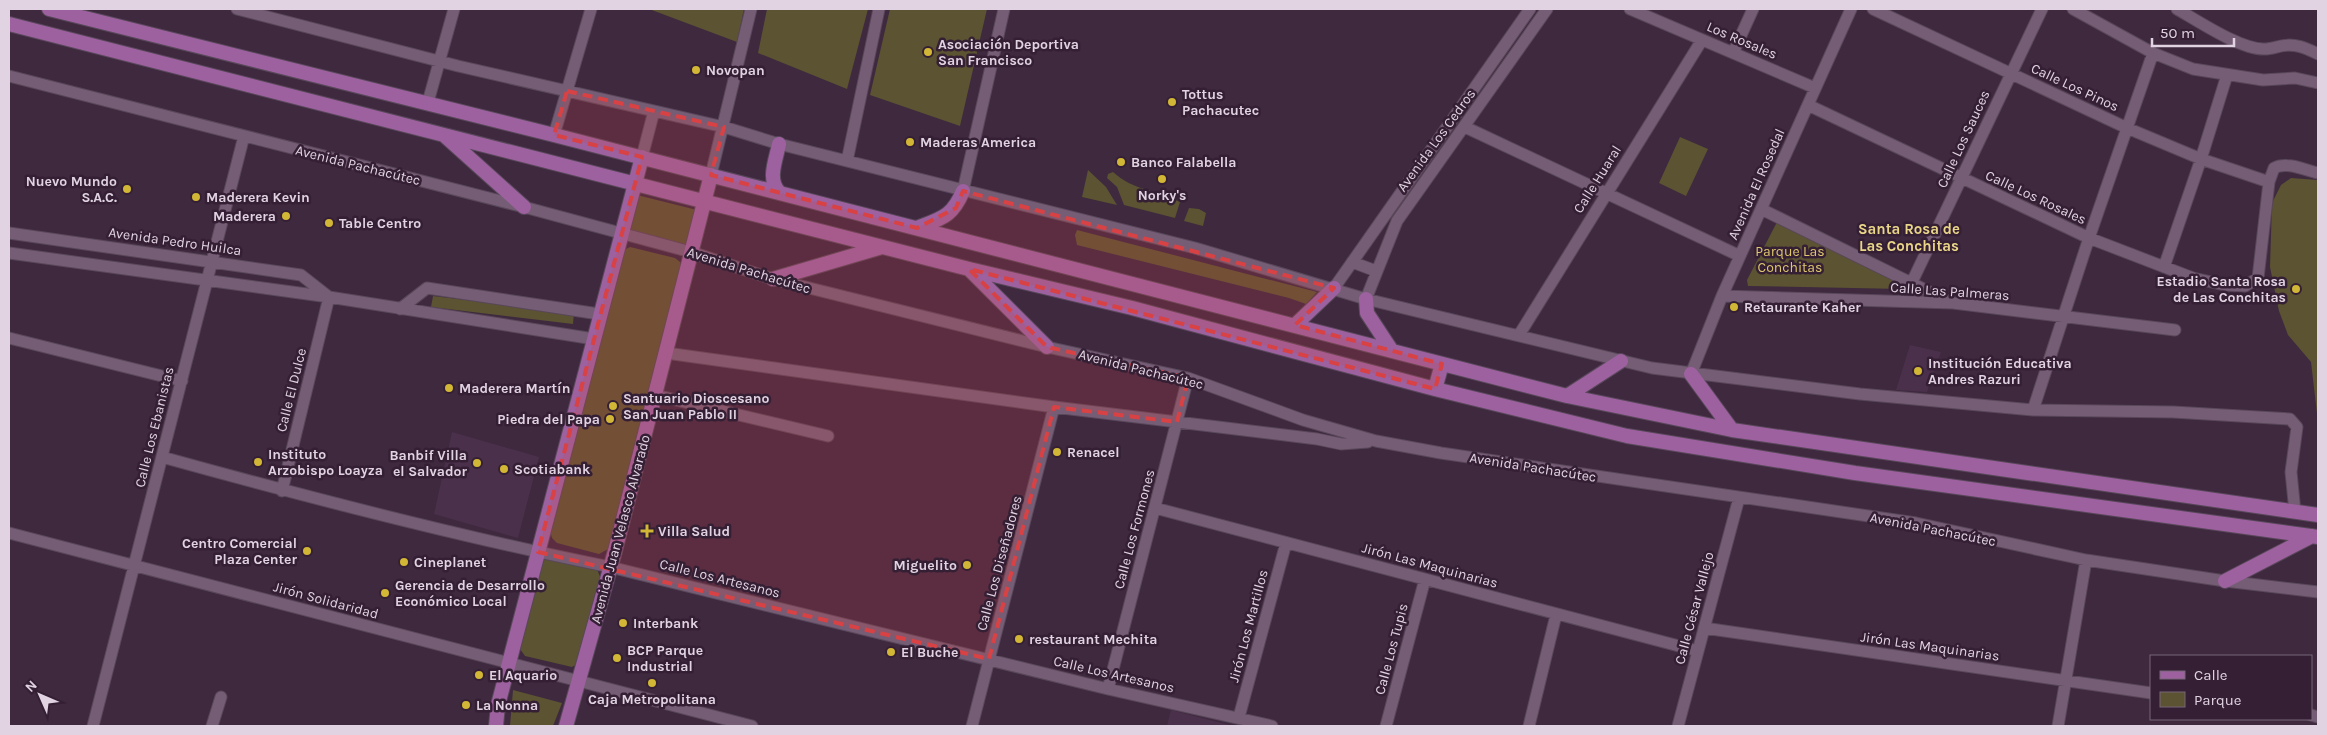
<svg xmlns="http://www.w3.org/2000/svg" width="2327" height="735" font-family="Karla,sans-serif">
	<rect width="100%" height="100%" fill="#3e293f"/>
	<path fill="#4b304b" d="M1910,345L1941,352L1927,392L1896,390Z
		M452,432L539,457L518,538L434,514Z
		M1171,710L1233,726H1167Z"/>
	<path fill="#5b5332" d="M649,9H744L737,42Z
		M767,9H868L847,89L758,53Z
		M890,9H987L960,126L870,95Z
		M1680,137L1708,149L1686,196L1659,183Z
		M1088,170L1106,187L1117,205L1082,197Z
		M1113,172C1134,191 1155,189 1180,202L1175,218L1124,205L1117,187L1107,178L1108,174Z
		M2291,178L2318,180V422L2311,362L2288,335L2279,311L2270,267L2272,203L2281,185Z
		M637,195L697,210L688,246L627,231Z
		M1189,208L1199,209L1206,213L1203,226L1184,221Z
		M1777,222L1905,283L1902,289L1748,286L1747,280Z
		M1077,230L1317,292L1306,304L1289,298L1077,245L1075,235Z
		M630,247L675,258L680,262L681,270L610,548L599,554L557,543L552,538L550,531L624,250Z
		M433,296L574,313L573,324L431,307Z
		M546,558L597,569L601,579L577,664L572,667L525,656L520,649L540,565Z
		M513,690L562,703L553,726H510Z"/>
	<g fill="none" stroke-linecap="round" stroke-linejoin="round">
		<defs>
			<path id="minor" d="M237,9L458,66L724,127L779,144L1195,248L1366,299L1652,368L1860,394L2033,410L2173,412L2290,419L2297,427L2291,472L2295,512
				M1630,9L1815,88
				M1873,9L2127,128L2201,159L2269,182
				M2073,9L2153,53L2193,69L2263,80L2295,78L2318,83
				M2177,9C2198,21 2241,50 2265,49C2270,49 2276,47 2281,46C2295,43 2306,48 2318,54
				M1733,53L1753,9
				M9,76L524,207L691,252L773,279L1047,347L1188,378L1303,420L1376,441L1441,453L1916,523L2086,560L2225,581L2318,592
				M428,102L454,9
				M1808,105L2089,238L2193,278L2225,285L2245,286L2258,278L2269,182L2274,168C2286,161 2305,170 2318,173
				M1465,127L1740,256
				M554,135L591,9
				M642,157L654,111
				M847,161L879,9
				M711,175L751,9
				M963,191L1004,9
				M1761,209L1950,302
				M9,233L301,275L329,297L282,491
				M9,253L329,297L594,339
				M1352,262L1376,271
				M2164,267L2201,159L2227,75
				M1912,282L2042,9
				M1334,288L1530,9
				M1722,296L1953,303L2175,330
				M1366,299L1397,221L1547,9
				M400,309L427,288L599,314
				M1519,335L1702,40
				M9,338L182,381
				M666,353L1054,407L1317,439L1341,444L1368,442
				M1691,374L1722,296L1851,9
				M655,395L828,436
				M2033,410L2089,238L2153,53
				M162,457C310,498 460,537 610,567L1108,689L1272,726
				M1155,508L1698,651
				M9,533L752,726
				M1704,628L2151,693
				M1108,689L1188,378
				M2311,715L2318,717
				M1239,717L1286,543
				M93,726L244,136
				M212,726L221,697
				M972,726L1054,407
				M1386,726L1425,579
				M1529,726L1556,615
				M1678,726L1739,498
				M2058,726L2086,560"/>
			<path id="major" d="M49,9L554,135L1567,396L1732,430L2318,515
				M9,24L969,269L1132,308L1435,389L1627,436L1855,473L2318,537
				M445,136L524,207
				M779,144C776,160 767,179 779,192
				M917,228C942,218 952,217 963,191
				M969,269L1047,347
				M773,279L882,247
				M1366,299L1367,313L1392,351
				M1295,325L1334,288
				M1691,374L1732,430
				M1435,389L1442,364
				M1567,396L1621,361
				M2225,581L2312,536
				M496,726L498,705L642,157
				M566,726L615,551L711,175"/>
		</defs>
		<use href="#minor" stroke="#59475a" stroke-width="13"/>
		<use href="#major" stroke="#59475a" stroke-width="16"/>
		<use href="#minor" stroke="#765d76" stroke-width="11"/>
		<use href="#major" stroke="#9c619e" stroke-width="14"/>
	</g>
	<path fill="#d84244" fill-opacity="0.2" stroke="#d84244" stroke-width="4" stroke-dasharray="10 6" stroke-linejoin="round" d="M567,91L724,127L711,175L917,228L956,208L963,191L1334,288L1295,325L1442,364L1435,389L969,269L1047,347L1188,378L1177,422L1054,407L989,659L538,552L642,157L554,135Z"/>
	<g fill="#d2b635" stroke="#341f34" stroke-width="2">
		<circle cx="928" cy="52" r="5"/>
		<circle cx="696" cy="70" r="5"/>
		<circle cx="1172" cy="102" r="5"/>
		<circle cx="910" cy="142" r="5"/>
		<circle cx="1121" cy="162" r="5"/>
		<circle cx="1162" cy="179" r="5"/>
		<circle cx="127" cy="189" r="5"/>
		<circle cx="196" cy="197" r="5"/>
		<circle cx="286" cy="216" r="5"/>
		<circle cx="329" cy="223" r="5"/>
		<circle cx="2296" cy="289" r="5"/>
		<circle cx="1734" cy="307" r="5"/>
		<circle cx="1918" cy="371" r="5"/>
		<circle cx="449" cy="388" r="5"/>
		<circle cx="613" cy="406" r="5"/>
		<circle cx="610" cy="419" r="5"/>
		<circle cx="1057" cy="452" r="5"/>
		<circle cx="258" cy="462" r="5"/>
		<circle cx="477" cy="463" r="5"/>
		<circle cx="504" cy="469" r="5"/>
		<path d="M644.5 523.5h5v5h5v5h-5v5h-5v-5h-5v-5h5z"/>
		<circle cx="307" cy="551" r="5"/>
		<circle cx="404" cy="562" r="5"/>
		<circle cx="967" cy="565" r="5"/>
		<circle cx="385" cy="593" r="5"/>
		<circle cx="623" cy="623" r="5"/>
		<circle cx="1019" cy="639" r="5"/>
		<circle cx="891" cy="652" r="5"/>
		<circle cx="617" cy="658" r="5"/>
		<circle cx="479" cy="675" r="5"/>
		<circle cx="652" cy="683" r="5"/>
		<circle cx="466" cy="705" r="5"/>
	</g>
	<g text-anchor="middle" stroke-width="5" stroke-linejoin="round" paint-order="stroke">
		<g font-size="14" fill="#e1d3e1" stroke="#341f34">
			<text transform="translate(1742 40) rotate(23)" y="5">Los Rosales</text>
			<text transform="translate(2075 87) rotate(25)" y="5">Calle Los Pinos</text>
			<text transform="translate(1963 139) rotate(-65)" y="5">Calle Los Sauces</text>
			<text transform="translate(1436 140) rotate(-54)" y="5">Avenida Los Cedros</text>
			<text transform="translate(358 165) rotate(14)" y="5">Avenida Pachacútec</text>
			<text transform="translate(1597 179) rotate(-58)" y="5">Calle Huaral</text>
			<text transform="translate(1756 184) rotate(-66)" y="5">Avenida El Rosedal</text>
			<text transform="translate(2036 197) rotate(25)" y="5">Calle Los Rosales</text>
			<text transform="translate(175 241) rotate(8)" y="5">Avenida Pedro Huilca</text>
			<text transform="translate(749 270) rotate(17)" y="5">Avenida Pachacútec</text>
			<text transform="translate(1950 291) rotate(4)" y="5">Calle Las Palmeras</text>
			<text transform="translate(1141 369) rotate(14)" y="5">Avenida Pachacútec</text>
			<text transform="translate(291 390) rotate(-76)" y="5">Calle El Dulce</text>
			<text transform="translate(154 427) rotate(-76)" y="5">Calle Los Ebanistas</text>
			<text transform="translate(1533 467) rotate(9)" y="5">Avenida Pachacútec</text>
			<text transform="translate(620 529) rotate(-75)" y="5">Avenida Juan Velasco Alvarado</text>
			<text transform="translate(1134 529) rotate(-75)" y="5">Calle Los Formones</text>
			<text transform="translate(1933 529) rotate(11)" y="5">Avenida Pachacútec</text>
			<text transform="translate(999 563) rotate(-75)" y="5">Calle Los Diseñadores</text>
			<text transform="translate(1430 565) rotate(15)" y="5">Jirón Las Maquinarias</text>
			<text transform="translate(720 578) rotate(14)" y="5">Calle Los Artesanos</text>
			<text transform="translate(326 600) rotate(15)" y="5">Jirón Solidaridad</text>
			<text transform="translate(1694 608) rotate(-75)" y="5">Calle César Vallejo</text>
			<text transform="translate(1248 626) rotate(-75)" y="5">Jirón Los Martillos</text>
			<text transform="translate(1930 646) rotate(8)" y="5">Jirón Las Maquinarias</text>
			<text transform="translate(1391 649) rotate(-75)" y="5">Calle Los Tupis</text>
			<text transform="translate(1114 674) rotate(13)" y="5">Calle Los Artesanos</text>
		</g>
		<g font-size="14" font-weight="bold" fill="#e1d3e1" stroke="#341f34" text-anchor="start">
			<text x="938" y="49">Asociación Deportiva<tspan x="938" dy="16">San Francisco</tspan></text>
			<text x="706" y="75">Novopan</text>
			<text x="1182" y="99">Tottus<tspan x="1182" dy="16">Pachacutec</tspan></text>
			<text x="920" y="147">Maderas America</text>
			<text x="1131" y="167">Banco Falabella</text>
			<text x="117" y="186" text-anchor="end">Nuevo Mundo<tspan x="117" dy="16">S.A.C.</tspan></text>
			<text x="1162" y="200" text-anchor="middle">Norky's</text>
			<text x="206" y="202">Maderera Kevin</text>
			<text x="276" y="221" text-anchor="end">Maderera</text>
			<text x="339" y="228">Table Centro</text>
			<text x="2286" y="286" text-anchor="end">Estadio Santa Rosa<tspan x="2286" dy="16">de Las Conchitas</tspan></text>
			<text x="1744" y="312">Retaurante Kaher</text>
			<text x="1928" y="368">Institución Educativa<tspan x="1928" dy="16">Andres Razuri</tspan></text>
			<text x="459" y="393">Maderera Martín</text>
			<text x="623" y="403">Santuario Dioscesano<tspan x="623" dy="16">San Juan Pablo II</tspan></text>
			<text x="600" y="424" text-anchor="end">Piedra del Papa</text>
			<text x="1067" y="457">Renacel</text>
			<text x="268" y="459">Instituto<tspan x="268" dy="16">Arzobispo Loayza</tspan></text>
			<text x="467" y="460" text-anchor="end">Banbif Villa<tspan x="467" dy="16">el Salvador</tspan></text>
			<text x="514" y="474">Scotiabank</text>
			<text x="658" y="536">Villa Salud</text>
			<text x="297" y="548" text-anchor="end">Centro Comercial<tspan x="297" dy="16">Plaza Center</tspan></text>
			<text x="414" y="567">Cineplanet</text>
			<text x="957" y="570" text-anchor="end">Miguelito</text>
			<text x="395" y="590">Gerencia de Desarrollo<tspan x="395" dy="16">Económico Local</tspan></text>
			<text x="633" y="628">Interbank</text>
			<text x="1029" y="644">restaurant Mechita</text>
			<text x="627" y="655">BCP Parque<tspan x="627" dy="16">Industrial</tspan></text>
			<text x="901" y="657">El Buche</text>
			<text x="489" y="680">El Aquario</text>
			<text x="652" y="704" text-anchor="middle">Caja Metropolitana</text>
			<text x="476" y="710">La Nonna</text>
		</g>
		<g font-size="14" fill="#ddc86d" stroke="#341f34">
			<text x="1790" y="256">Parque Las<tspan x="1790" dy="16">Conchitas</tspan></text>
		</g>
		<g font-size="15" font-weight="bold" fill="#e9d688" stroke="#341f34">
			<text x="1909" y="234">Santa Rosa de<tspan x="1909" dy="17">Las Conchitas</tspan></text>
		</g>
	</g>
	<rect width="2327" height="735" fill="none" stroke="#e1d3e1" stroke-width="20"/>
	<rect x="2150" y="655" width="162" height="65" fill="#341f34" stroke="#796779"/>
	<rect x="2160" y="671" width="25" height="8" fill="#9c619e" stroke="#796779"/>
	<text x="2194" y="680" font-size="15" fill="#e1d3e1">Calle</text>
	<rect x="2160" y="692" width="25" height="15" fill="#5b5332" stroke="#796779"/>
	<text x="2194" y="705" font-size="15" fill="#e1d3e1">Parque</text>
	<g transform="translate(40 695) rotate(315)" stroke="#341f34" stroke-width="4" paint-order="stroke">
	<path d="M0-4L9 19L0 12L-9 19Z" fill="#e1d3e1"/>
	<text y="-8" font-size="14" font-weight="bold" text-anchor="middle" fill="#e1d3e1">N</text>
	</g>
	<path d="M2152 38v8h82v-8" fill="none" stroke="#e1d3e1" stroke-width="2.5"/>
	<text x="2160" y="38" font-size="15" fill="#e1d3e1" stroke="#341f34" stroke-width="4" paint-order="stroke">50 m</text>
</svg>
